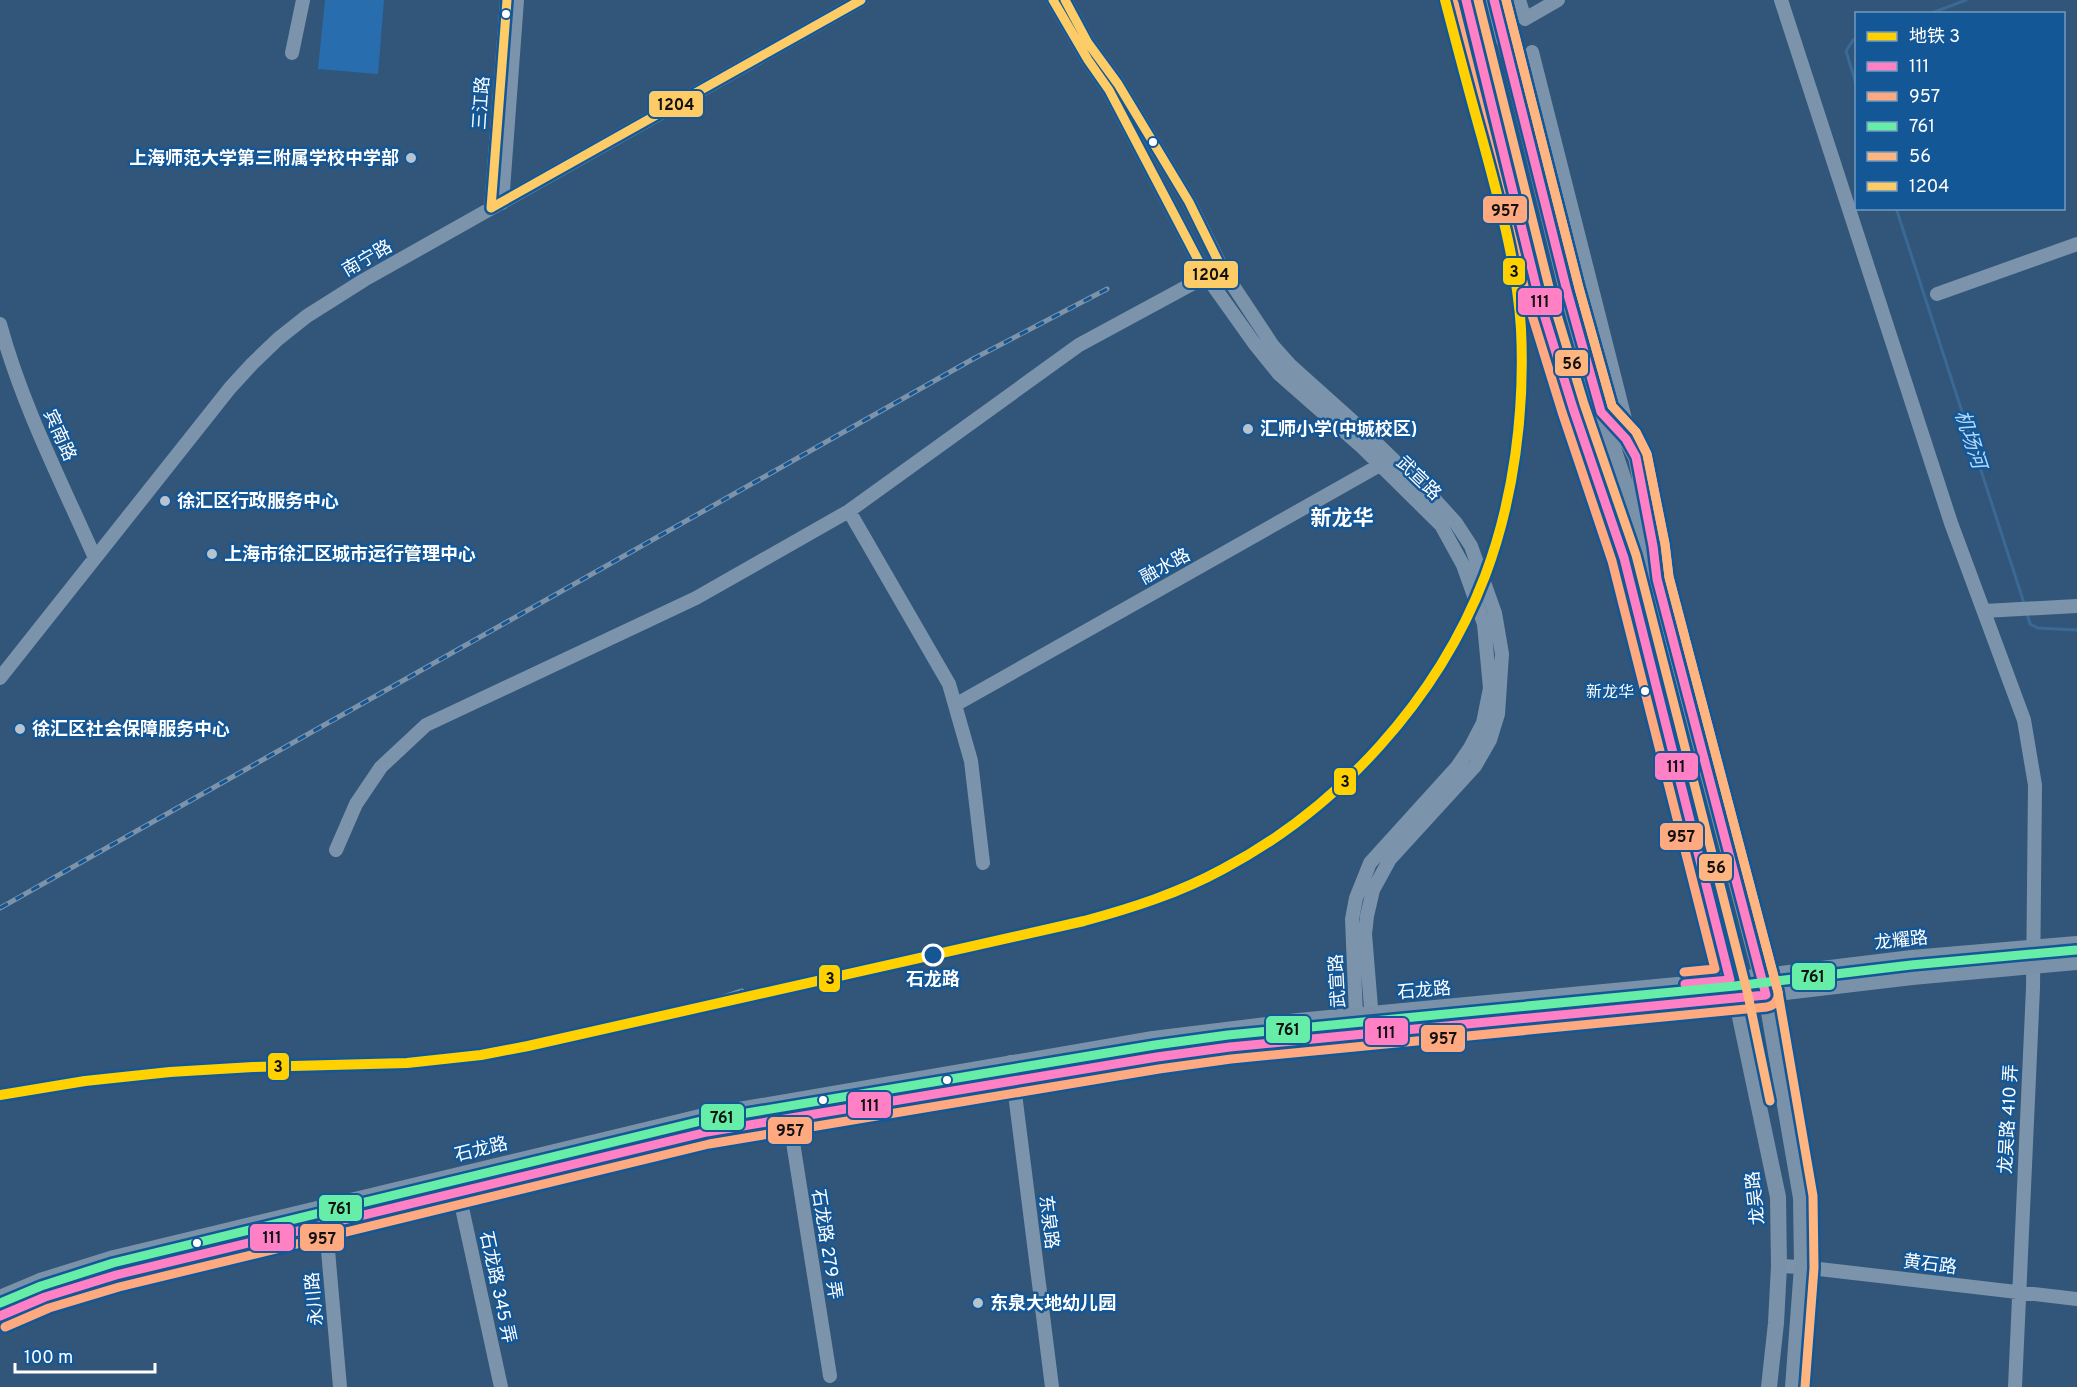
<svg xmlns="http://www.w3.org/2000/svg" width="2077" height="1387" font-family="Overpass,'Noto Sans SC',sans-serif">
	<rect width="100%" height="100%" fill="#325679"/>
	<path fill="#286dae" d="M325,0H384L378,74L318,69Z"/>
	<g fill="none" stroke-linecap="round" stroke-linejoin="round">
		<path stroke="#3a6996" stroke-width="3" d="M1929,14L1966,0
			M1856,39L1853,40L1846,51L1856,84
			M1896,208L2024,603
			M2027,613L2030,624L2038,628L2077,630"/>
		<path stroke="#516f8d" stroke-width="16" stroke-dasharray="16 8" stroke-linecap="butt" d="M1504,40L1513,71"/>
		<path stroke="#7c94ab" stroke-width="14" d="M1053,0L1088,60L1109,90L1207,277L1254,343L1279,374L1362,447L1441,525L1463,565L1484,624L1490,688L1483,723L1470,748L1457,767L1370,863L1356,898L1352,919L1356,1015L1360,1034
			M1065,0L1088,43L1118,84L1189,202L1224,272L1273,346L1290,365L1368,435L1436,501L1456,523L1471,546L1495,613L1502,654L1498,714L1490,740L1475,766L1390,859L1373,890L1367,916L1365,934L1373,1032
			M1519,0L1525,19L1558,0
			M1781,0L1951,523L2024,720L2035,785L2033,988L2015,1387
			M1532,52L1626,423V439
			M292,53L303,0
			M502,203L517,0
			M491,208L507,0
			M1937,294L2077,244
			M0,324C22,405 61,481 95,558
			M849,511L949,684L971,761L983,863
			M1984,611L2077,606
			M0,678L230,388L252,364L278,339L307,316L364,280L861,0
			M955,705L1387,461
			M336,850L356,804L381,767L426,725L696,598L849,511L1079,345L1212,273
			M1011,1062L1052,1387
			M789,1117L830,1376
			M459,1194L501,1387
			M325,1216L340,1387
			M1779,1266L1802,1267L2077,1299"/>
		<path stroke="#7a92a9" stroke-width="16" d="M1466,0L1539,298L1573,408L1624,558L1736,998L1778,1197L1779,1266L1776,1323L1769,1387
			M1494,0L1504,40
			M1513,71L1567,291L1601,412L1657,579L1766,995L1801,1198L1802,1267L1793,1387
			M1604,416L1626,439L1636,457L1651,534
			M0,1298L40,1281L114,1258L704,1116L1153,1039L1298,1021L1730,980L1912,958L2077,944
			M0,1316L45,1297L116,1275L707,1132L809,1114L1157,1057L1230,1047L1736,998L1912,977L2077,962"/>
		<defs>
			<path id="rail" d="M0,908L973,359L1107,289
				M672,1014L742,991"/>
		</defs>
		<use href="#rail" stroke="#7d93aa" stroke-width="5"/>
		<use href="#rail" stroke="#145797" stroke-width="3" stroke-dasharray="9" stroke-linecap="butt"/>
		<defs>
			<path id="bus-1" d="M1466,0L1539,298L1573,408L1624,558L1730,980L1685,984
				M0,1316L45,1297L116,1275L707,1132L1157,1057L1230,1047L1766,995L1657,579L1653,546L1636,457L1626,439L1601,412L1567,291L1494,0"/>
			<path id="bus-2" d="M1454,3L1528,302L1562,412L1612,561L1715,969L1684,972
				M5,1327L49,1308L119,1287L709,1144L1159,1069L1231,1059L1767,1007C1775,1005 1779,1000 1778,992L1669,577L1665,544L1647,454L1636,432L1612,406L1579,288L1506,0"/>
			<path id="bus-3" d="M0,1303L41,1286L113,1263L705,1120L1155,1045L1228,1035L1735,986L1911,965L2076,950"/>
			<path id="bus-4" d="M1478,0L1551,295L1584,404L1636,555L1748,995L1770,1101
				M1506,0L1579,288L1612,406L1636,432L1647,454L1665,544L1669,577L1778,992L1813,1196L1814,1268L1805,1387"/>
			<path id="bus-5" d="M1053,0L1088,60L1109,90L1207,277L1221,267L1189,202L1118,84L1088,43L1065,0
				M491,208L861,0
				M491,208L507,0"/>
		</defs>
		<use href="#bus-1" stroke="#145797" stroke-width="14"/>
		<use href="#bus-2" stroke="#145797" stroke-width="14"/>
		<use href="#bus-3" stroke="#145797" stroke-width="14"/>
		<use href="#bus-4" stroke="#145797" stroke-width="14"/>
		<use href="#bus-5" stroke="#145797" stroke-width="14"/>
		<use href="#bus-1" stroke="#ff80c5" stroke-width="9"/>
		<use href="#bus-2" stroke="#ffa980" stroke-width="9"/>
		<use href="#bus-3" stroke="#66eda8" stroke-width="9"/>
		<use href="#bus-4" stroke="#ffb580" stroke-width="9"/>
		<use href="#bus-5" stroke="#fdcc66" stroke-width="9"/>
		<defs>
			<path id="metro-1" d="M0,1095L85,1081L170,1072L253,1067L407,1063L481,1055L528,1046L1084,921C1132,908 1179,893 1223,869C1339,808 1438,699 1485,576C1514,499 1525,411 1521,329C1517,264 1499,201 1482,138C1469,92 1457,46 1445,0"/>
		</defs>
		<use href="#metro-1" stroke="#145797" stroke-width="15"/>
		<use href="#metro-1" stroke="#ffd100" stroke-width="10"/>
	</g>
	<g fill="#fff" stroke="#145797" stroke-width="2">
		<circle cx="506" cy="14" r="5"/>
		<circle cx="1153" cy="142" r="5"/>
		<circle cx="1645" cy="691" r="5"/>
		<circle cx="947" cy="1080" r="5"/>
		<circle cx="823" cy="1100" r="5"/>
		<circle cx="197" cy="1243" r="5"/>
	</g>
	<g fill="#b7c4d0" stroke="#145797" stroke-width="2">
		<circle cx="411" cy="158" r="6"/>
		<circle cx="1248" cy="429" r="6"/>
		<circle cx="165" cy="501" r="6"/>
		<circle cx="212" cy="554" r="6"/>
		<circle cx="20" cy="729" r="6"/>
		<circle cx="978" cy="1303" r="6"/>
	</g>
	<circle fill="#145797" stroke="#fff" stroke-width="3" cx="933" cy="955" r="10"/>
	<g text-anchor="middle" stroke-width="5" stroke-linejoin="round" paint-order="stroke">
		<g font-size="16" fill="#fff" stroke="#145797" text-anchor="end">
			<text x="1634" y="697">新龙华</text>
		</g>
		<g font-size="18" fill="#fff" stroke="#145797">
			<text transform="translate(481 103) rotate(-86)" y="6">三江路</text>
			<text transform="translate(367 258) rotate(-30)" y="6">南宁路</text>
			<text transform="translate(60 435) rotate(66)" y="6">宾南路</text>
			<text transform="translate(1419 478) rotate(44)" y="6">武宣路</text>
			<text transform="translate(1165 566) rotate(-29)" y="6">融水路</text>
			<text transform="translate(1901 940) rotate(-6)" y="6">龙耀路</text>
			<text transform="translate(1337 981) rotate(-93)" y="6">武宣路</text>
			<text transform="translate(1424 990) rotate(-5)" y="6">石龙路</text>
			<text transform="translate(2008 1119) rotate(-87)" y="6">龙吴路 410 弄</text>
			<text transform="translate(481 1149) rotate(-14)" y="6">石龙路</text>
			<text transform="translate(1755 1198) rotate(-96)" y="6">龙吴路</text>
			<text transform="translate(1049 1222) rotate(83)" y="6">东泉路</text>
			<text transform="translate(827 1244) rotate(81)" y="6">石龙路 279 弄</text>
			<text transform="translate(1930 1264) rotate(7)" y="6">黄石路</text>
			<text transform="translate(498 1287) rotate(78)" y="6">石龙路 345 弄</text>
			<text transform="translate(314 1299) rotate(-95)" y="6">永川路</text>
		</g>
		<g font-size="18" font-weight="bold" fill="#fff" stroke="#145797" text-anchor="start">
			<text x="399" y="164" text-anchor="end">上海师范大学第三附属学校中学部</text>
			<text x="1260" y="435">汇师小学(中城校区)</text>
			<text x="177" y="507">徐汇区行政服务中心</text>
			<text x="224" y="560">上海市徐汇区城市运行管理中心</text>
			<text x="32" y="735">徐汇区社会保障服务中心</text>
			<text x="990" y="1309">东泉大地幼儿园</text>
		</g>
		<g font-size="18" font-weight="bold" fill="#fff" stroke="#145797">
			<text x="933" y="985">石龙路</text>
		</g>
		<g font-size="20" font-style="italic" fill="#b2d8f9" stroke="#145797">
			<text transform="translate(1971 439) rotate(72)" y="7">机场河</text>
		</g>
		<g font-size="21" font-weight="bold" fill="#fff" stroke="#145797">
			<text x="1342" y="525">新龙华</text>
		</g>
	</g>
	<g stroke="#145797" stroke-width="2">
		<rect x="648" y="90" width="56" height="28" rx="6" fill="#fdcc66"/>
		<rect x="1482" y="195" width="46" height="29" rx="6" fill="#ffa980"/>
		<rect x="1502" y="257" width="24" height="29" rx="6" fill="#ffd100"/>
		<rect x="1183" y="260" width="56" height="29" rx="6" fill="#fdcc66"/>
		<rect x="1517" y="287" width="46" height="29" rx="6" fill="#ff80c5"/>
		<rect x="1554" y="349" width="35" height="28" rx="6" fill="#ffb580"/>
		<rect x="1654" y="752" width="45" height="29" rx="6" fill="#ff80c5"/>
		<rect x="1333" y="767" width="24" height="29" rx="6" fill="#ffd100"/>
		<rect x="1659" y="822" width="45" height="29" rx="6" fill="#ffa980"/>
		<rect x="1698" y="853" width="35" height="29" rx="6" fill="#ffb580"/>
		<rect x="1791" y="962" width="45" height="29" rx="6" fill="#66eda8"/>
		<rect x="818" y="964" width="23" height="29" rx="6" fill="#ffd100"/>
		<rect x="1265" y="1015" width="46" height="29" rx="6" fill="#66eda8"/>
		<rect x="1364" y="1017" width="45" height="29" rx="6" fill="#ff80c5"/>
		<rect x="1420" y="1024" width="46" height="29" rx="6" fill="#ffa980"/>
		<rect x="267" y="1052" width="23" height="29" rx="6" fill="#ffd100"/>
		<rect x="847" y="1091" width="45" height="28" rx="6" fill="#ff80c5"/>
		<rect x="700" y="1103" width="45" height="28" rx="6" fill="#66eda8"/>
		<rect x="767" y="1116" width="46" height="29" rx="6" fill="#ffa980"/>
		<rect x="318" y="1194" width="45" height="28" rx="6" fill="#66eda8"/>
		<rect x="249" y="1223" width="46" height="29" rx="6" fill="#ff80c5"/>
		<rect x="299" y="1223" width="46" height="29" rx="6" fill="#ffa980"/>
	</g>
	<g font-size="16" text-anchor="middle" font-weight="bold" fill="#111">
		<text x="676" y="110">1204</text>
		<text x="1505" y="216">957</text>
		<text x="1514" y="277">3</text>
		<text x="1211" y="280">1204</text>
		<text x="1540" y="307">111</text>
		<text x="1572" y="369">56</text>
		<text x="1676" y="772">111</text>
		<text x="1345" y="787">3</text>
		<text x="1681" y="842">957</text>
		<text x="1716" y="873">56</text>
		<text x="1813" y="982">761</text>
		<text x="830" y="984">3</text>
		<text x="1288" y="1035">761</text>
		<text x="1386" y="1038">111</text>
		<text x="1443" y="1044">957</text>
		<text x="278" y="1072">3</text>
		<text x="870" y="1111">111</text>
		<text x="722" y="1123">761</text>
		<text x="790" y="1136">957</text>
		<text x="340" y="1214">761</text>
		<text x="272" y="1243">111</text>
		<text x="322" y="1244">957</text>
	</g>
	<rect x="1855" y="12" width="210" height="198" fill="#145797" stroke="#729ac1" stroke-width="1.5"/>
	<rect x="1867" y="32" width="30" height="9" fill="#ffd100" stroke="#729ac1" stroke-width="1.5"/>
	<text x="1909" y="42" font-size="18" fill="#ffffff">地铁 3</text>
	<rect x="1867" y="62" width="30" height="9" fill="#ff80c5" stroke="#729ac1" stroke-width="1.5"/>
	<text x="1909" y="72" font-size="18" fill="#ffffff">111</text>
	<rect x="1867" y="92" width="30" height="9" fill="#ffa980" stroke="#729ac1" stroke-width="1.5"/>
	<text x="1909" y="102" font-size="18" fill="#ffffff">957</text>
	<rect x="1867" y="122" width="30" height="9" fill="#66eda8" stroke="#729ac1" stroke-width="1.5"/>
	<text x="1909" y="132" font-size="18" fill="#ffffff">761</text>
	<rect x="1867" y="152" width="30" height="9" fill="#ffb580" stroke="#729ac1" stroke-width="1.5"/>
	<text x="1909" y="162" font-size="18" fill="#ffffff">56</text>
	<rect x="1867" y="182" width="30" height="9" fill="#fdcc66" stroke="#729ac1" stroke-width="1.5"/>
	<text x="1909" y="192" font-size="18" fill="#ffffff">1204</text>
	<path d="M15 1363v9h140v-9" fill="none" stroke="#ffffff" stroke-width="3"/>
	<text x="24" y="1363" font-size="18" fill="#ffffff" stroke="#145797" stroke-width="4.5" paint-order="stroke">100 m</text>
</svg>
